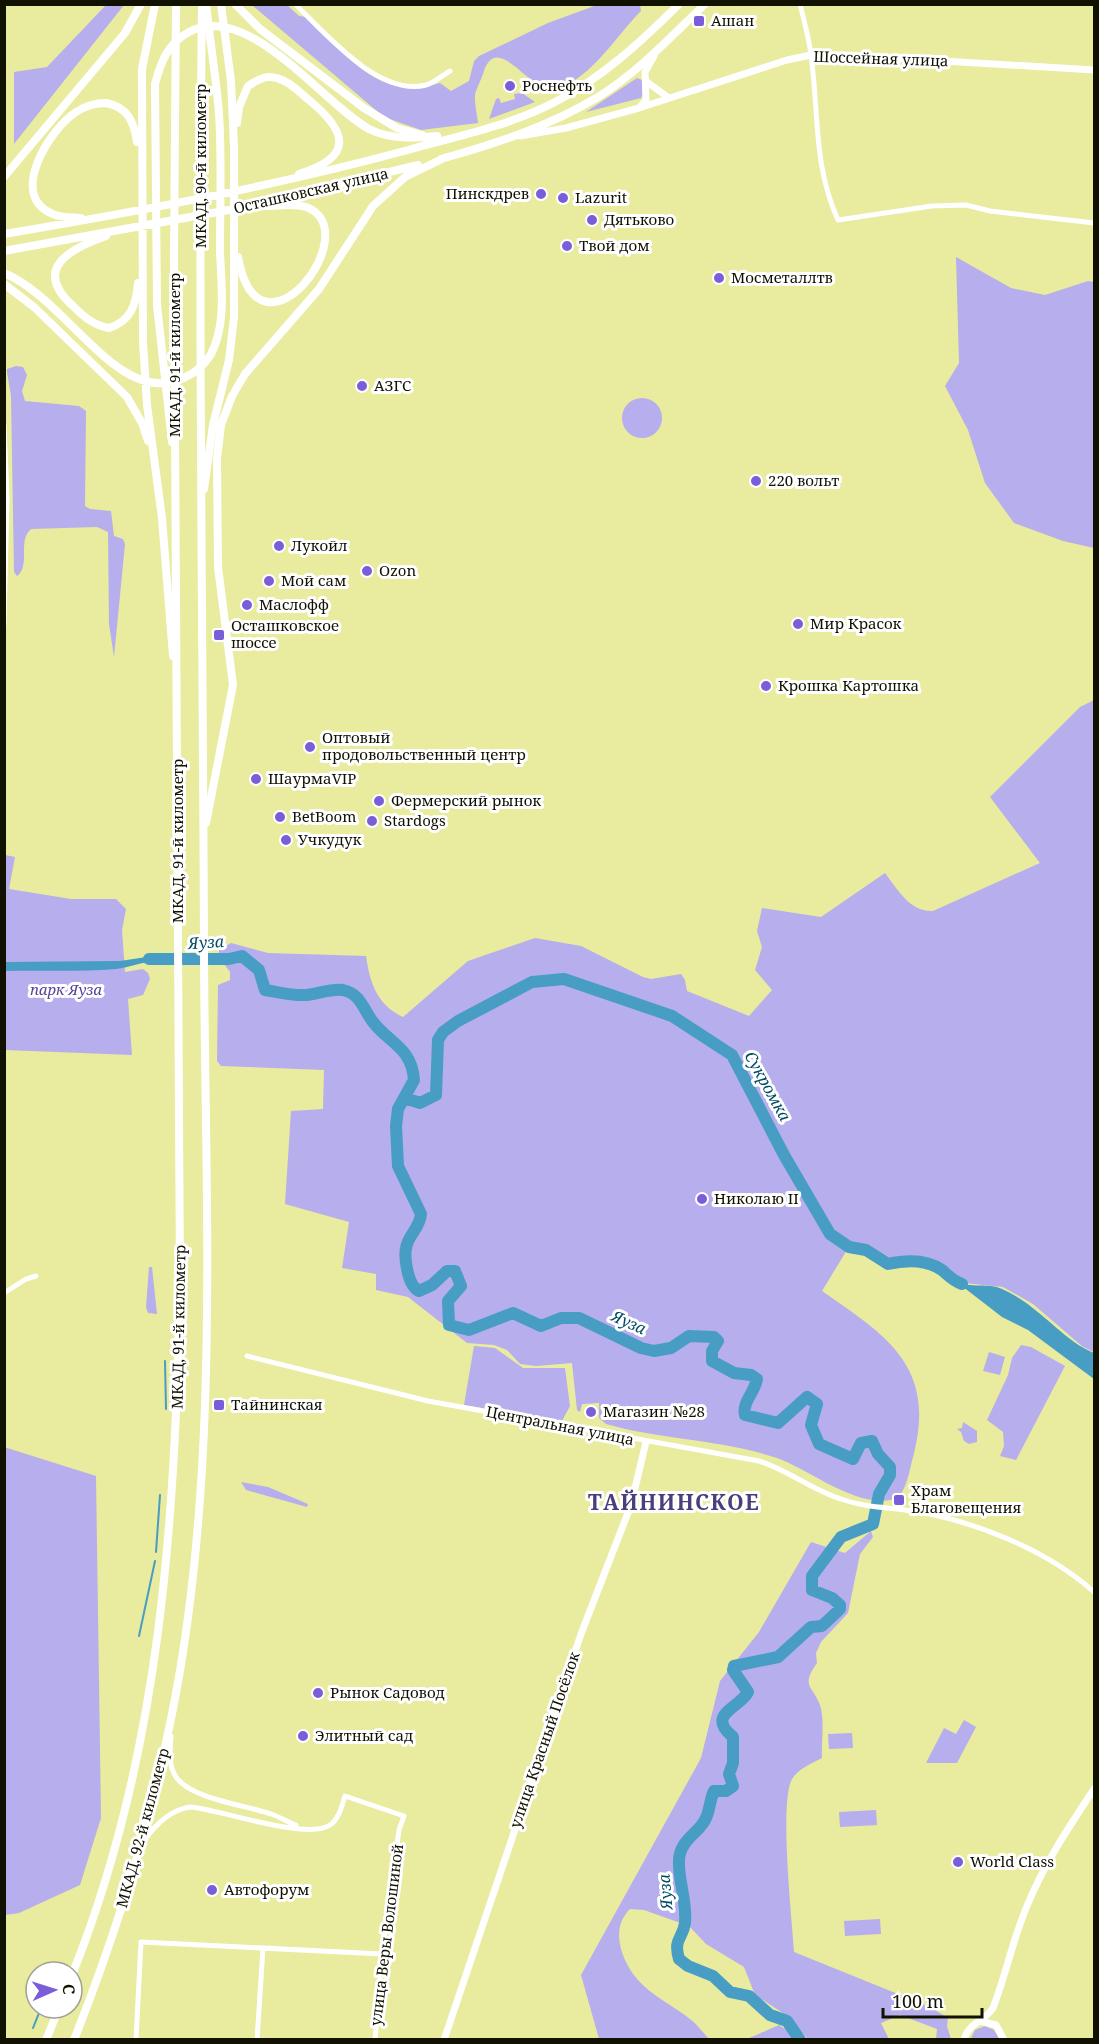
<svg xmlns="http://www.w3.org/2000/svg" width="1099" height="2044" font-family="'Noto Serif',serif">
	<rect width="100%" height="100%" fill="#e9eb9e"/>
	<path fill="#b6aeed" d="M106,5H124L14,144V72L47,67Z
		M252,5H287L299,16L307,17C346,55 380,103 440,83L451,91L469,81L474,61L479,56L548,23L597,5H640L641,11C616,36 593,76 558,89C532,99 497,26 483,74C481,80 478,85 476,91C473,99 477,113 478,123L421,130L384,117Z
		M637,78L642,80L644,92L641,98L586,112Z
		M522,93L535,102L489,119L496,99L499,98L501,103L515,99L514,94Z
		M956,257L1011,288L1045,295L1088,281L1094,282V548L1063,541L1014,523L985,483L968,430L945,386L959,363Z
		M16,366L23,367L27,375L22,391L25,401L79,406L86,411L85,506L90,509L111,511L114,536L123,539L125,544L114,657L109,624L108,532L97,527L31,529C17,541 31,565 17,576L14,572L11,396L7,372V369Z
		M622 418a20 20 0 1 1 40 0a20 20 0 1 1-40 0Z
		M1094,700V1352L1083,1347L1033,1304L1003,1287L964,1283L933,1264L908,1258L890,1261L868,1249L850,1245L822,1291C885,1335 936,1365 914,1453C910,1467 908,1485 899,1497C864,1514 809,1469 777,1458C721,1439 661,1440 606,1424L599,1418V1403L582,1404L580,1412L577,1410L572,1363L536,1366L520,1364L507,1350L494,1345L467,1343L408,1297L376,1290V1274L342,1268L349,1222L285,1204L291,1111L323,1109L324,1070L221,1066L217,1061L218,985L230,980V972L224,964H219V950L231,943L268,953L366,956C370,983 377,1005 403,1017L468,961L535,938L581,946L643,977L651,979L681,974L685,980L687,991L749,1016L772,990L755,970L762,947L757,931L762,908L821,917L885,873C898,890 910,912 933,911L1040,863L990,797L1080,707Z
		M5,855L15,857L9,889L71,899H116L126,909L122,930L125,972L143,969L148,973L150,979L143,995L128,999L132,1055L5,1050Z
		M149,1267H152L157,1314L148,1313L146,1307Z
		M1021,1345L1031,1347L1065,1366L1016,1460L1000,1456L1004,1446L1003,1432L987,1420L1008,1375L1012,1358Z
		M474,1346L495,1348L523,1368H565L570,1406L562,1421L464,1405Z
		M989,1352L1005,1357L1000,1375L983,1371Z
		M963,1422L977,1431V1442L969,1444L964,1441L961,1432L957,1429L962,1428Z
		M4,1447L96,1476L101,1818L80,1885L19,1913L5,1915Z
		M241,1482L268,1487L308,1504L307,1507L246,1490Z
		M871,1531L873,1537L860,1554L848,1613L821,1642L816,1653L817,1663C800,1687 813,1686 820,1705C825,1720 821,1743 822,1758C812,1763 798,1769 792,1779C779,1803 792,1919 794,1952L930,2007L948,2018L947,2026L951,2039H936L937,2029L900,2015L881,2023L889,2039H808L786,2015L755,1995L744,1967L706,1944L689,1926L644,1910L630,1909C609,1929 622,1962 638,1980C652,1996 674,2006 690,2019C698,2025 703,2033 709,2039H599L581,1975L701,1758L720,1681L759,1632L811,1542L845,1553Z
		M964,1720L976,1727L957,1763H926L944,1728L956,1734Z
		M852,1733L853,1748L829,1749L828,1734Z
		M876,1810L877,1825L840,1827L839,1812Z
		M880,1919L881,1934L845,1936L844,1921Z
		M779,2025L788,2031L793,2039H747Z
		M985,2026L994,2030L1000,2040H970L975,2030Z"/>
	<path fill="#479dc3" d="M153,956L166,957L165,963C149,958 133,967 116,969C79,972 41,970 5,971V962L120,961Z
		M949,1276C968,1292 985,1281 1002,1289C1039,1305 1063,1341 1094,1353V1379L1028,1330L1002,1317Z"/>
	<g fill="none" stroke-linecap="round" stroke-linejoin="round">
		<path stroke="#479dc3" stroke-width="2" d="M165,1361L166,1409
			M156,1552L160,1495
			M139,1636L155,1561
			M33,2028L41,2008"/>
		<path stroke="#479dc3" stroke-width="12" d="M149,959H229L242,956L259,970L265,990C278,992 293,996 306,995C317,994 332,988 343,990C361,994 363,1009 373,1022C390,1044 412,1048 414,1080L398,1109L396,1126L398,1166L421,1214C420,1228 408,1235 406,1248C404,1259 408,1286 419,1291L432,1285L447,1271H455L461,1286L448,1301L449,1325L469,1330L513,1313L541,1326L561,1318H579L641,1348L654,1351L671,1348L689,1336L714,1337L718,1341L712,1351V1361L734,1373L751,1375L757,1379C755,1392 742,1402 745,1415L778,1423L807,1397L817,1404L811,1425L819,1444L853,1459L861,1443L872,1441L878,1454L890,1467V1475L879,1494L873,1524L841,1537L812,1576V1590L832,1598L840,1605V1609L822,1626L811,1627L778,1657L734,1666L733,1670L748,1692C740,1708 705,1714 733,1737V1763L729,1774L733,1786L726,1791H714C710,1799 710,1809 706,1818C700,1833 680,1839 679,1860C678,1882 687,1899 685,1923C683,1939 673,1938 679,1959L688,1966L713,1976L730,1992L749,1996L770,2015L787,2021L800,2040
			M405,1098L420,1103L436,1095L438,1040L443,1032L458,1021L532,982L564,979L672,1016L732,1055L784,1155L830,1234L849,1247L866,1250L888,1264C906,1260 926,1259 942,1270C949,1276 953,1281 962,1284"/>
		<path stroke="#fff" stroke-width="5" d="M295,4C326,34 379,97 426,85C434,83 443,75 450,71
			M800,4C804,21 809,38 811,55C819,112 813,165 838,220L932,206L966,205L990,211L1094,223
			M4,424L7,498L4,625
			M4,1293L26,1279L36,1276
			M247,1356L428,1401L759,1461C788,1470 812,1490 841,1499C866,1508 888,1507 913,1511C975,1521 1047,1550 1094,1592
			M171,1736C170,1750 168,1765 176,1777C191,1799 246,1805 271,1814C280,1817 288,1822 296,1825
			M144,1841C155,1825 170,1810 190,1807C219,1809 307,1841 330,1825C339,1819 342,1805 345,1796L404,1816L399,1830L382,1954L375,2040
			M136,2040L141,1942L382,1954
			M257,2040L263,1948"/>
		<path stroke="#fff" stroke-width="7" d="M647,82L669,98
			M639,108L646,100L645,72L654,56
			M520,136L566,128L639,108L787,60L811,55H843L1094,70
			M980,2021L996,2025L1004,2040
			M444,2040L581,1634L631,1505L646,1442
			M964,2040C968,2023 985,2021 993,2008C1006,1974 1013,1939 1027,1906C1044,1864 1069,1827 1094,1789"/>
		<path stroke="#fff" stroke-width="8" d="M155,4L142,69L143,342L147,405L162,518L173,656
			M235,4L260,29L364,108L397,128L422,135
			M237,123L239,107L248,86C254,82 262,77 269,77C285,77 298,91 309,100C349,133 353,157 299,174
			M441,159C495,144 550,126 598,97C638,72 671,37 705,4
			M4,177L125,33L141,4
			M81,218C72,217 61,218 53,214C7,196 50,129 76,112C85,106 96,103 106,103C128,107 134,122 137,142
			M4,234C141,211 275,186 408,150C458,136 509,126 555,102C602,78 642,41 679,4
			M106,236C69,249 32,269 73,306C84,317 93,325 109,328C131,321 136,305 138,283
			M4,251L245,207L418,165
			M238,257C259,374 369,230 306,207C293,203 278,206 265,206
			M4,273C57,295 100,372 149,382C172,387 199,375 211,354C227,324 221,283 220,250C220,205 222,159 219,113C216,77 210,41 206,4
			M4,284L34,307L127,397L142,423L148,441
			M172,442L157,305L155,84C161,62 167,44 189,32C248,0 322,103 369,129C391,140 414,138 437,136
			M204,489L213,425L229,360L234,317V147L231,81L221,4
			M206,823L233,685L218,567L217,459L221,425L232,396L245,374L319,289L373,206L405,177L444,158"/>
		<path stroke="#fff" stroke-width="8" d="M72,1975C161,1754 175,1520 180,1285L174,255L176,4
			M46,2040L59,2008
			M74,2040C116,1934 150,1826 172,1714C221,1471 205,1201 204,953C203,637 198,321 202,4"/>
	</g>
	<g fill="#7a5ed9" stroke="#fff" stroke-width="2">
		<rect x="693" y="15" width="12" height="12" rx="3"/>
		<circle cx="510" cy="86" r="6"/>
		<circle cx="541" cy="194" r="6"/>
		<circle cx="563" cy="198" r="6"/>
		<circle cx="592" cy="220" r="6"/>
		<circle cx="567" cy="246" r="6"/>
		<circle cx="719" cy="278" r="6"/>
		<circle cx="362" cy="386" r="6"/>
		<circle cx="756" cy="481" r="6"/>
		<circle cx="279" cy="546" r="6"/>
		<circle cx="367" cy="571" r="6"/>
		<circle cx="269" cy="581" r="6"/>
		<circle cx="247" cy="605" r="6"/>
		<circle cx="798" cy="624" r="6"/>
		<rect x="213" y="629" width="12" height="12" rx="3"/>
		<circle cx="766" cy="686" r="6"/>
		<circle cx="310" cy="747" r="6"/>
		<circle cx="256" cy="779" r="6"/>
		<circle cx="379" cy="801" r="6"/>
		<circle cx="280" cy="817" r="6"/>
		<circle cx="372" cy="821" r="6"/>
		<circle cx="286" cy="840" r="6"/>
		<circle cx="702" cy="1199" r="6"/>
		<rect x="213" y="1399" width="12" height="12" rx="3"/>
		<circle cx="591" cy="1412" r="6"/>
		<rect x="893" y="1494" width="12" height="12" rx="3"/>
		<circle cx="318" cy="1693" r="6"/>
		<circle cx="303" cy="1736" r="6"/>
		<circle cx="958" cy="1862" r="6"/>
		<circle cx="212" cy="1890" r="6"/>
	</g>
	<g text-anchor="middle" stroke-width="6" stroke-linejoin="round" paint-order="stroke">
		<g font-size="15" fill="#110" stroke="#fff" text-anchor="start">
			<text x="711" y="26">Ашан</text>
			<text x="522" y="91">Роснефть</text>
			<text x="529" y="199" text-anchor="end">Пинскдрев</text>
			<text x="575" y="203">Lazurit</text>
			<text x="604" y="225">Дятьково</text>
			<text x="579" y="251">Твой дом</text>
			<text x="731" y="283">Мосметаллтв</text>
			<text x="374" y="391">АЗГС</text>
			<text x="768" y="486">220 вольт</text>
			<text x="291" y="551">Лукойл</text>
			<text x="379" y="576">Ozon</text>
			<text x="281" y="586">Мой сам</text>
			<text x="259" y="610">Маслофф</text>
			<text x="810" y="629">Мир Красок</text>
			<text x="231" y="631">Осташковское<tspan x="231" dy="17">шоссе</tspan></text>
			<text x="778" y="691">Крошка Картошка</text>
			<text x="322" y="743">Оптовый<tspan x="322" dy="17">продовольственный центр</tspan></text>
			<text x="268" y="784">ШаурмаVIP</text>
			<text x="391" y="806">Фермерский рынок</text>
			<text x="292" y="822">BetBoom</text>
			<text x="384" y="826">Stardogs</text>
			<text x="298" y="845">Учкудук</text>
			<text x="714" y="1204">Николаю II</text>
			<text x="231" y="1410">Тайнинская</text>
			<text x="603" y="1417">Магазин №28</text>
			<text x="911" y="1496">Храм<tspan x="911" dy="17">Благовещения</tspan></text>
			<text x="330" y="1698">Рынок Садовод</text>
			<text x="315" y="1741">Элитный сад</text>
			<text x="970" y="1867">World Class</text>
			<text x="224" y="1895">Автофорум</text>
		</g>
		<g font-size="15" fill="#110" stroke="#fff">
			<text transform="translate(881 59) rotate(2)" y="5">Шоссейная улица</text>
			<text transform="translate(201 166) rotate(-90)" y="5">МКАД, 90-й километр</text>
			<text transform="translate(311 191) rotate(-13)" y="5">Осташковская улица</text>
			<text transform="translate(175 355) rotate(-90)" y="5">МКАД, 91-й километр</text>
			<text transform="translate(178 841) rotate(-90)" y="5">МКАД, 91-й километр</text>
			<text transform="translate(179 1327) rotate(-89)" y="5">МКАД, 91-й километр</text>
			<text transform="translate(560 1426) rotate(11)" y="5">Центральная улица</text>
			<text transform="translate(545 1740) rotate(-71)" y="5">улица Красный Посёлок</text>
			<text transform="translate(143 1828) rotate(-75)" y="5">МКАД, 92-й километр</text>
			<text transform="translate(387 1935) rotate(-83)" y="5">улица Веры Волошиной</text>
		</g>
		<g font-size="15" font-style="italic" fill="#564597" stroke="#fff">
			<text x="66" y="995">парк Яуза</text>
		</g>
		<g font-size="16" font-style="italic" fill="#004b65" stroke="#fff">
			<text transform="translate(206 942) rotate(-4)" y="6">Яуза</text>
			<text transform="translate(768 1086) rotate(61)" y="6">Сукромка</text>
			<text transform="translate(629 1322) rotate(24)" y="6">Яуза</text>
			<text transform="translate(665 1892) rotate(-95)" y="6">Яуза</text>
		</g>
		<g font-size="21" font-weight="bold" letter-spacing="1.5" fill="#4a3f7c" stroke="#fff">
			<text x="674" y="1510">ТАЙНИНСКОЕ</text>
		</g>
	</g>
	<rect width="1099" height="2044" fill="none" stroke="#111100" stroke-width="12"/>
	<g transform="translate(54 1990) rotate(87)"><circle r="28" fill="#ffffff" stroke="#a0a099" stroke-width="1.5"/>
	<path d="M0-4.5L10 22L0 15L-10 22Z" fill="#7a5ed9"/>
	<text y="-9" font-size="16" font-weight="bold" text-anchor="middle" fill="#111100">С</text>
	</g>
	<path d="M883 2008v9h99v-9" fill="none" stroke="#111100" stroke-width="3"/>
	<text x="892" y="2008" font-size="18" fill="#111100" stroke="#ffffff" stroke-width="4.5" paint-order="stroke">100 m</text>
</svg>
